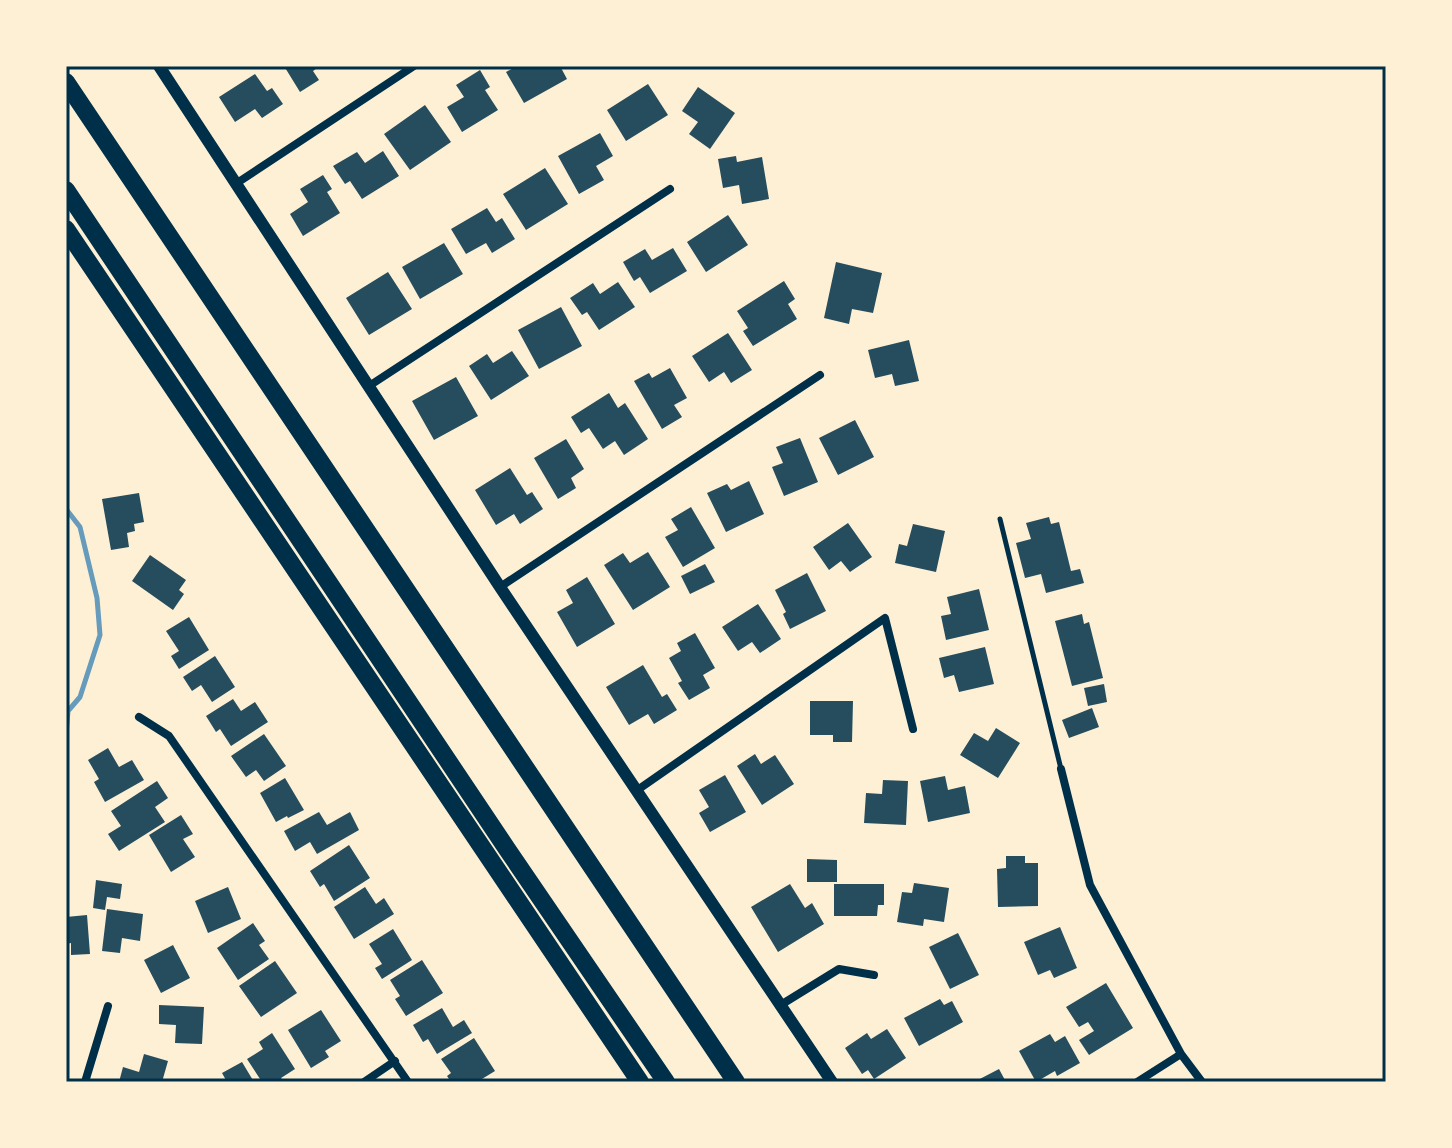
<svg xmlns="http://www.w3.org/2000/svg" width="1452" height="1148" font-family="Inter,sans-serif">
	<rect width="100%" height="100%" fill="#fdf0d5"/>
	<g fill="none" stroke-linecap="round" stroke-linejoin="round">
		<path stroke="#669bbc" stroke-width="5" d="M66,509L80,527L97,598L100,635L80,697L68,711L66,734"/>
	</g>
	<path fill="#264d5e" d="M284,66H320L313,71L319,80L300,92Z
		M517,66H560L567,79L524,103L506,72Z
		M480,70L490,87L485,90L498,110L462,132L447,107L464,97L456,85Z
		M255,74L267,91L272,88L283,104L262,118L255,109L235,122L219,97Z
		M648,84L668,115L626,141L607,110Z
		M698,87L735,113L710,149L689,134L698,122L682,111Z
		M425,105L451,142L410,170L384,134Z
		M600,133L613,156L596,166L604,180L579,194L558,156Z
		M383,151L399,176L362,199L350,181L345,184L333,166L357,152L365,163Z
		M736,156L737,162L762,157L769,199L742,204L739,185L723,188L718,159Z
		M545,168L568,204L526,230L503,194Z
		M323,175L332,189L327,192L340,213L303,236L290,214L308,202L300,189Z
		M487,208L496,222L502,218L515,239L492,253L486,243L466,254L451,229Z
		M728,215L748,245L706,272L687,242Z
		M444,243L463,274L420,299L402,267Z
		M673,248L687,271L650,293L640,277L634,281L623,262L645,249L652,260Z
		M836,262L882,273L873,313L852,309L849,324L824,318Z
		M388,272L412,309L369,335L346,298Z
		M784,281L795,299L788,304L797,319L753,346L743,331L748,328L737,311Z
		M618,282L635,307L599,330L587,312L582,315L570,298L593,283L600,294Z
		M561,307L582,346L539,369L518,330Z
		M728,333L752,370L731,383L724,372L709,382L692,356Z
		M909,340L919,381L895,386L892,374L875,378L868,350Z
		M512,351L529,376L491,400L469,366L487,354L493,363Z
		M670,368L687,398L674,405L682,417L662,429L634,381L649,373L652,378Z
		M456,377L478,416L434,440L412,401Z
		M609,393L618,408L625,403L648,439L624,455L615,441L603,449L589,428L581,433L571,417Z
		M855,420L874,457L838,475L819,438Z
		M800,438L818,482L784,496L772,467L783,463L776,447Z
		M566,439L584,469L571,478L576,488L558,499L534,458Z
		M510,468L527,495L532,492L543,509L520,524L514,514L496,525L475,490Z
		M749,481L764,514L726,532L707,493L727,484L731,490Z
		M139,493L144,522L134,524L135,531L127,533L129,547L111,550L102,499Z
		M691,507L715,548L683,567L665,537L678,530L671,519Z
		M1049,517L1051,524L1059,522L1071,571L1080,569L1084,583L1046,593L1041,574L1025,578L1016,543L1031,539L1026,523Z
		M848,523L872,557L850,572L841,561L829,570L813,547Z
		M913,524L945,531L936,572L895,563L899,544L907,546Z
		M648,552L670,587L633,610L604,565L623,553L630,563Z
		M150,555L186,580L179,590L184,594L173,610L132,581Z
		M705,564L715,582L690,594L681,576Z
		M807,573L826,611L790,629L783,614L786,612L775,590Z
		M587,577L615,624L577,647L557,612L573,603L566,590Z
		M979,589L989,630L946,640L941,616L951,614L947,597Z
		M758,604L781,639L760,653L752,642L738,651L722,627Z
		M1082,614L1084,624L1089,622L1103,678L1072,686L1055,621Z
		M189,617L209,650L179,669L171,656L179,651L166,631Z
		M695,633L715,668L703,675L710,688L689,700L678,683L682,681L669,658L681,651L677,643Z
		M985,647L994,684L959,692L954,675L944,678L939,658Z
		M215,656L235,687L212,702L201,685L192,691L183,677Z
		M643,665L662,697L667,694L677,710L654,724L648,714L629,725L606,687Z
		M1104,684L1107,702L1088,706L1084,688Z
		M233,699L241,711L255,702L268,722L231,746L220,729L216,732L206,716Z
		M810,701H853L852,742H833V735H810Z
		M1092,708L1099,727L1069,738L1062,720Z
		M996,728L1020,743L998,778L960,755L974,733L988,741Z
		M264,734L286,766L264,781L256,770L246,777L231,756Z
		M108,748L119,767L132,760L144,780L105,802L94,782L99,779L88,760Z
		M755,754L761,764L775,755L794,784L762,805L737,766Z
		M725,775L746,812L710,832L699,813L709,807L699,790Z
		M945,776L948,790L965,786L970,813L928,822L920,781Z
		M285,778L304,810L288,818L287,816L276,822L260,793Z
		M883,780L908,781L906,825L864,823L866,793L882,794Z
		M157,781L168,798L155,807L165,822L119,851L108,834L121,826L111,811Z
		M319,812L327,825L350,812L359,830L317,854L310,842L295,851L284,831Z
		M181,815L193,834L183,839L195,857L171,872L149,835Z
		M349,845L370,878L334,901L324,884L320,887L310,871Z
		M1006,856H1025V863H1038V906L998,907L997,869L1006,868Z
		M807,859L837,860V882H807Z
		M96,880L122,884L120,899L107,897L105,910L93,908Z
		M914,883L949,888L944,922L924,919L923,926L897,922L902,892L912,893Z
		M790,884L805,908L812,903L824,924L778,952L751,907Z
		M834,884H884V905H878L877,916H834Z
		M228,887L241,919L208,933L195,901Z
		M365,887L376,904L384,898L394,914L354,939L334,907Z
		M107,909L143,914L140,941L122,938L120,953L102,951Z
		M87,915L90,954L71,955V943L66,944V917Z
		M253,923L265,941L259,945L269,959L238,980L217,948Z
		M1060,927L1077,968L1054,978L1050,970L1038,975L1024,942Z
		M393,929L412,960L382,979L375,968L382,964L369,944Z
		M958,933L979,975L950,989L929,947Z
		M173,945L190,978L161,993L144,960Z
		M422,960L443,993L406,1016L395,999L400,996L390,980Z
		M275,961L297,993L261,1017L239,986Z
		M1106,983L1133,1028L1089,1055L1079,1040L1094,1031L1088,1022L1079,1027L1066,1007Z
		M940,999L944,1005L952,1001L963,1022L919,1046L904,1018Z
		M159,1005L204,1007L202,1044L175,1043L176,1025L159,1024Z
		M442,1008L453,1027L464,1020L472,1033L437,1054L428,1039L423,1042L413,1025Z
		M321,1010L341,1041L325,1051L329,1057L311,1068L288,1030Z
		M887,1029L906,1058L874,1079L868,1070L862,1074L845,1048L867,1033L871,1039Z
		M272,1033L295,1069L281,1078L284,1082H262L247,1059L263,1049L259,1042Z
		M1050,1034L1055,1042L1065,1036L1080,1063L1057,1076L1055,1071L1036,1082L1019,1051Z
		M474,1038L495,1071L477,1082H451L447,1076L451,1073L441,1059Z
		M144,1054L168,1061L162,1082H119L123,1067L139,1072Z
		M242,1062L254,1082H227L222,1073Z
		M999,1069L1006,1082H974Z"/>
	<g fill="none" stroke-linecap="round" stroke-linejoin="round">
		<path stroke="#003049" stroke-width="5" d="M1000,519L1061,769"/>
		<path stroke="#003049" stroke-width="8" d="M237,183L414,66
			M369,386L670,189
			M500,587L820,375
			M139,717L169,736L408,1082
			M1061,769L1090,885L1181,1054L1202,1082
			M636,791L885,618L913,729
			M779,1006L839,969L874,975
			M85,1082L108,1006
			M364,1082L395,1061
			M1137,1082L1181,1054"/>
		<path stroke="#003049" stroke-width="12" d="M159,66L500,587L832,1082"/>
		<path stroke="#003049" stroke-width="18" d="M66,82L736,1082
			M66,190L507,849L666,1082
			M66,229L640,1082"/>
	</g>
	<rect width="1452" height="1148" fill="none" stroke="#fdf0d5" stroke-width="136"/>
	<rect x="68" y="68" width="1316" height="1012" fill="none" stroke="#003049" stroke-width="3"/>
</svg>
